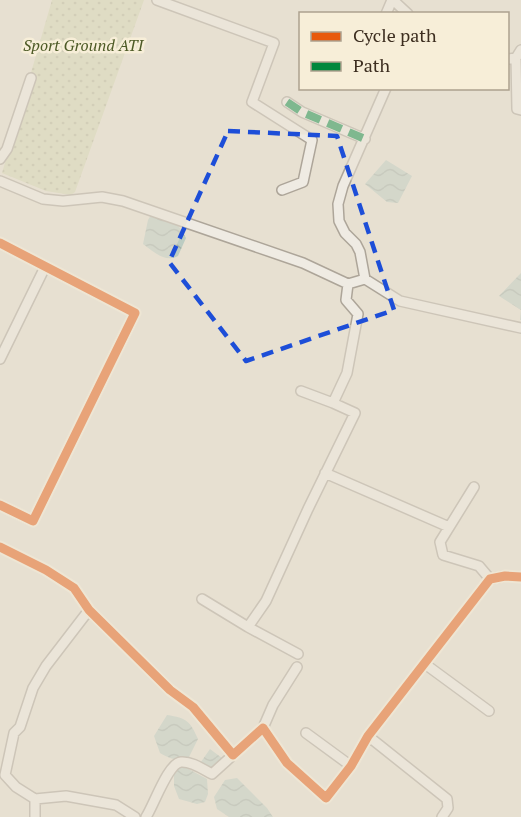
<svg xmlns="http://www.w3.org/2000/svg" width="521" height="817" font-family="'PT Serif',serif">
	<defs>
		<pattern id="park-dots" width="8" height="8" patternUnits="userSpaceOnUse" patternTransform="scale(1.5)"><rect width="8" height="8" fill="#d6d7b3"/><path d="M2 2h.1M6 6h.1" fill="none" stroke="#b9b99a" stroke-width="1.8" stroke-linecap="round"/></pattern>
		<pattern id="water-waves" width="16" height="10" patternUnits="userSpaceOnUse" patternTransform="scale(1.5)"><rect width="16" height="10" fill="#bcccc2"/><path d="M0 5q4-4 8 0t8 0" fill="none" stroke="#a2b0a6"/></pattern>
	</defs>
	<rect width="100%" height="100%" fill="#e7e0d1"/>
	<path fill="url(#park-dots)" d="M52,0H144L75,192L71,195L46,191L2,173Z"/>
	<path fill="url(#water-waves)" d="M386,160L412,176L398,203L387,202L365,184Z
		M151,215C169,220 177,219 186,238L178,256C165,263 154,252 143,244L148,220Z
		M521,273V320H520L521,310L499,296Z
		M167,715C187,718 190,721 198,739L189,757C177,762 171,759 160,753L154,736Z
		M210,749L226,761L214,777L196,769Z
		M183,766L207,779L208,794L205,802L197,804L179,799L174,786V771Z
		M237,778L267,808L273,817H229L217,809L214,797L225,780Z"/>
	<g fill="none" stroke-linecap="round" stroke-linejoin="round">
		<defs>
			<path id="minor" d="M157,0L274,43L252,102L312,140L303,182L282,190
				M393,0L408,14
				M386,14L392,0
				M516,58L517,109L521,110
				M508,59L516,58L521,50
				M386,88L343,186L338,204L339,221L345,233L356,244L360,252L365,279L400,301L521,328
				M287,102L302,112L365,139
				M0,159L7,149L31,78
				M0,181L43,199L63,201L102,197L123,201L303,263L348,284
				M0,243L135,313L33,521L0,505
				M0,359L45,267
				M301,391L333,403
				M325,473L449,527
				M474,487L440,542L443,555L479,566L490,579
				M0,547L46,570L74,588L89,610L170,690L193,707L233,755L263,728L287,763L326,798L351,766L368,736L490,579L505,576L521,577
				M202,599L248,627L298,654
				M248,627L266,601L308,509L355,413L333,403L347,373L358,314L346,300L348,284L365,279
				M425,664L489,711
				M263,728L273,705L297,667
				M306,733L351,766
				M368,736L447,799L448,808L442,817
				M5,775L14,733L20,727L33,688L46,666L89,610
				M5,775L16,787L35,799L66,796L116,805L135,817
				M35,799V817
				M146,817C154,805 168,763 181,762C192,761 204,770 212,774L233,755"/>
		</defs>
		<use href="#minor" stroke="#ada599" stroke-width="12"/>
		<use href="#minor" stroke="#efebe3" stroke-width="9"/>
		<path stroke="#00873e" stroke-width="8" stroke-dasharray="15 8" stroke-linecap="butt" d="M287,102L302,112L365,139"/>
		<defs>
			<path id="cycleway" d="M0,243L135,313L33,521L0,505
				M0,547L46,570L74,588L89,610L170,690L193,707L233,755L263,728L287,763L326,798L351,766L368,736L490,579L505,576L521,577"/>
		</defs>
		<use href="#cycleway" stroke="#f7eed8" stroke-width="13"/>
		<use href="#cycleway" stroke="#e8590c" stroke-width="9"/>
	</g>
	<path d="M0 0H521V817H0ZM228,131L337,136L394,310L246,361L169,262Z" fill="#e7e0d1" fill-opacity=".55" fill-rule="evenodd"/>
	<path fill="none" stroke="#1d4ed8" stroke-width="4.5" stroke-dasharray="12 8" stroke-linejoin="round" d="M228,131L337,136L394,310L246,361L169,262Z"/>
	<g text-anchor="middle" stroke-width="5" stroke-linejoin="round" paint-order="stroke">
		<g font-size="16" font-style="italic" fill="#4d5a26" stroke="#f7eed8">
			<text x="83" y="51">Sport Ground ATI</text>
		</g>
	</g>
	<rect x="299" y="12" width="210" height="78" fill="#f7eed8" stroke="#ada18e" stroke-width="1.5"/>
	<rect x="311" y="32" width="30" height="9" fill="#e8590c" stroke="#ada18e" stroke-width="1.5"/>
	<text x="353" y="42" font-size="18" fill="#3d2e20">Cycle path</text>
	<rect x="311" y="62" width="30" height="9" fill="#00873e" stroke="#ada18e" stroke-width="1.5"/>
	<text x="353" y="72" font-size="18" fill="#3d2e20">Path</text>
</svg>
